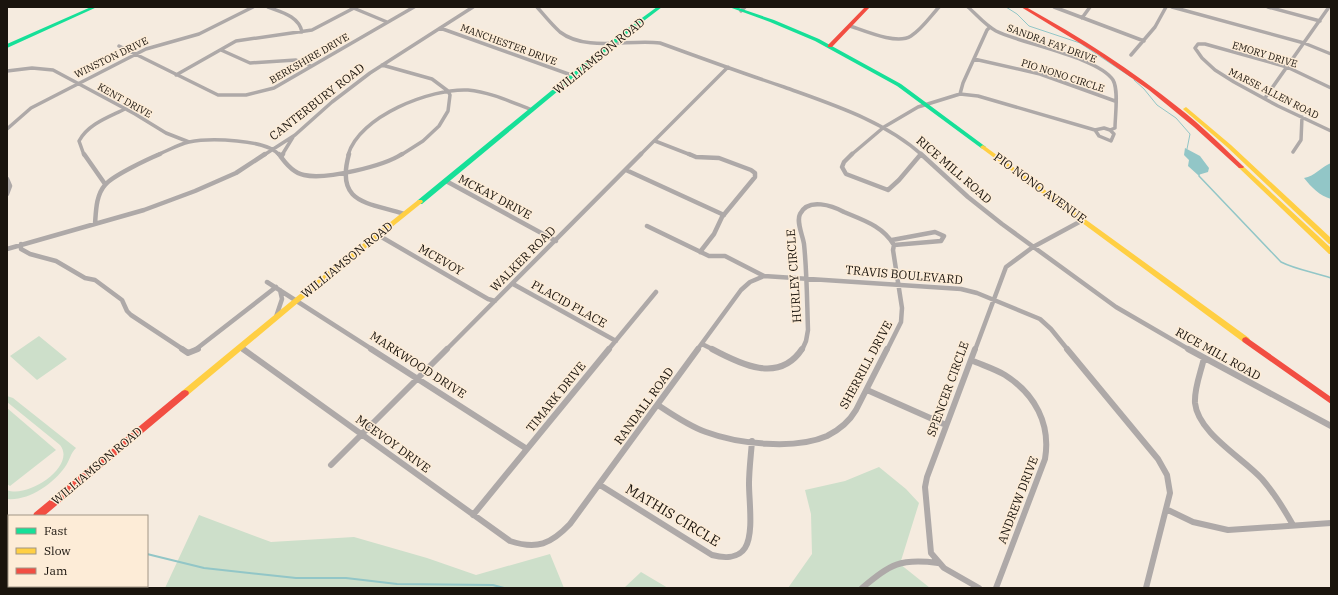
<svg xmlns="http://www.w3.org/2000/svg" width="1338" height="595" font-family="'IBM Plex Serif',serif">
	<rect width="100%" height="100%" fill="#f5ebdf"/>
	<path fill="#cddfca" d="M39,336L67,359L37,380L10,356Z
		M7,396L13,398L76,448C70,454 70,460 65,467C53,484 29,501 7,499V490C28,499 77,466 60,445L7,402Z
		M7,408L56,450L10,486L7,484Z
		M879,467L906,489L919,503L900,564L930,588H788L812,554L811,514L805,490L845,481Z
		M199,515L271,542L354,537L427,558L476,575L550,554L564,588H165Z
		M641,572L668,588H624Z"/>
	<path fill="#92c6c7" d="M1185,148L1200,156L1209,168L1208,172L1198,175L1188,166L1189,160L1184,155Z
		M1331,163V199C1320,196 1311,187 1304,178C1315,176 1321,167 1331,163Z"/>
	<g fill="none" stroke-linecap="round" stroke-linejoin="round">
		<path stroke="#92c6c7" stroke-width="1" d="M1006,7L1017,14L1029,26L1080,43L1131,77
			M1134,80L1144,89L1157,105L1176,118L1190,134L1187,149"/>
		<path stroke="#92c6c7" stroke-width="1.5" d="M1199,174V176L1281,262C1297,270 1314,272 1331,278"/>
		<path stroke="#92c6c7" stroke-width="2" d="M7,543L9,545
			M147,554L204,568L296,578H346L397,584L493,585L504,588"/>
		<path stroke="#aea9a8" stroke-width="3.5" d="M268,7C281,12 299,16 302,32
			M351,7L387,22
			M537,7C544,15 552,25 560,32C586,52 629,39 660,43C701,58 742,73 784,87C831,104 885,121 922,155
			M968,7C977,15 985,25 996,31C1022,44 1098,57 1113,80C1119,90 1115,116 1115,128L1110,130
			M1054,7L1144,41
			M1172,7L1304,43L1331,54
			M1268,7L1320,21
			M741,11L745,7
			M1082,18L1090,7
			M850,26C865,31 897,45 911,36C922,29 930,17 939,7
			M440,28L574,76
			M119,46L218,95H246L274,88L414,7
			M221,50L250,63L296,60L311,66
			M1131,55L1155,27L1166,7
			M974,59L1040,74L1115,101
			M382,65L432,79L448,91L450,95L448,111L439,126L423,141L401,155
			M7,71L32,68L53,70L135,114L166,133L189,142
			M176,75L236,41L312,30L354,8
			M1331,88L1287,67L1205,44H1198L1195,48L1202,58L1215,70L1234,82L1278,106L1331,131
			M960,94L963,83L987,30L990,27
			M1265,98L1329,7
			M1104,128L1110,130L1114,134L1111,141L1099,136L1095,130Z
			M7,129L31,108L146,49L199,34L253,7
			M655,141L691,155
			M1293,152L1301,140L1302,117
			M84,155L79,141C88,124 109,117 125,109
			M157,155C167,151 179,144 189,142C209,138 267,139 279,155
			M264,155L295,135L332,102L370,73L473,7
			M282,155L293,137
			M348,155C359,116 431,88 468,90C490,92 511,102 532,110
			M640,155L728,67
			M851,155L884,127L918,107L960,94L978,96L1095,130
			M920,155L921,154"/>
		<path stroke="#aea9a8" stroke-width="4.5" d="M84,154L105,184
			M279,154C285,163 293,173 304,175C326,180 384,166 402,154
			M349,154C335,204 367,202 404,214
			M689,154L696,157L719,158L751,170L755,173V177L722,217L714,234L700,252
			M852,154L844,162L842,167L846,174L888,190L899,180L921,154
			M921,154L968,197L1002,224L1116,307L1190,350
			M281,157L283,154
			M626,170L724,215
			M7,179L10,186L7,194
			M446,181L556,241
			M95,224C96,211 96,195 105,185C112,176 148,159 160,154
			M647,226L709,256H725L764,276L961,289L977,293L1040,319L1051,329L1068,350
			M378,235L488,299L495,301
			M892,240L935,232L944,236L941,241L894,245
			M21,244V249L30,254L56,261L85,278L95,280L122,300L127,311L131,315L184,350
			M7,249L144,210L195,191L236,173L265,154
			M267,282L373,350
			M513,284L616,341
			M276,317L282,299L280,290
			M702,344L714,350
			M240,347L244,350
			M195,350L276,287
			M446,350L641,154
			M608,350L656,292
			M697,350L741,290L750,282L764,276
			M802,350L806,341L808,330C807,302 807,272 804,244C803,236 796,222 800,214C808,197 833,206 844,212C863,220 883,226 894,245L893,250L902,308L901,322L887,350
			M975,350L1006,267L1033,247L1083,220"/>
		<path stroke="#aea9a8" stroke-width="6" d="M182,349L188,353L198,349
			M243,349L510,541C537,550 551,544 570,524L698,349
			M371,349L527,449
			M712,349C740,364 779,384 802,349
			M975,349L927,477L925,487L931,553L944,568L979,588
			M1067,349L1158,459L1167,475L1170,493L1146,588
			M1188,349L1331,426
			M1204,358C1201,372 1194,388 1195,403C1198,433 1243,458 1262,479C1274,493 1284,509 1293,525
			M971,360C982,365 995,369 1005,375C1035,394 1051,424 1045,459L996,588
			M867,390L946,425
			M658,405C673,415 689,426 706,432C738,444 795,450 827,436C839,430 849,422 856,410L887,349
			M331,465L447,349
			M600,485L712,555C723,558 738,559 745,548C754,534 749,501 749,484C749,470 751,455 752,441
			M1166,509L1193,522L1228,530L1331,523
			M473,515L609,349
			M862,588C891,564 900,558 938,563"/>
		<path fill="#16e098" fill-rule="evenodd" d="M91,7H97L7,48V44Z
			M657,7H662L628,33L422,204H418L417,202L418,200L624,31Z
			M729,7H736L774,20L819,39L901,84L986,147L983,149L981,148L897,86L815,41L770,22Z"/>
		<path fill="#ffcf43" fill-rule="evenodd" d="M1186,107L1231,145L1331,238V244H1329L1227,147L1184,110L1183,109Z
			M983,145L1249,338L1250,340L1249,342H1243L981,148L980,147Z
			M1241,165L1243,166L1331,248V254H1329L1239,168L1238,167L1239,166Z
			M418,200H422L423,202L299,302L188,395L185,396L182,395L181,393L182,391L295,298Z"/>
		<path fill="#f24e42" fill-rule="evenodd" d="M865,7H870L832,47H828V45Z
			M1021,7H1026C1080,37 1132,70 1179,108C1202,126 1222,146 1243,166L1244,167L1243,168H1239L1194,127L1149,90L1096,53Z
			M1246,337L1331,397V404L1243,342L1242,340L1243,338Z
			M185,390L188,391L189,393L188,395L44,516H33L34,513L182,391Z
			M7,535H9V544H7Z"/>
	</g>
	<g text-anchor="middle" stroke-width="3" stroke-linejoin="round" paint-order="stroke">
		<g font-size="10" fill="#1a140d" stroke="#fdecd7">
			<text transform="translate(1052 43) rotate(20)" y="4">SANDRA FAY DRIVE</text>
			<text transform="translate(509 44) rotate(20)" y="4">MANCHESTER DRIVE</text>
			<text transform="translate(1265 54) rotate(17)" y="4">EMORY DRIVE</text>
			<text transform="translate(111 57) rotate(-26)" y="4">WINSTON DRIVE</text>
			<text transform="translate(309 58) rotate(-30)" y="4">BERKSHIRE DRIVE</text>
			<text transform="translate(1063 75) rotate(18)" y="4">PIO NONO CIRCLE</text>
			<text transform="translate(1274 93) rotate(27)" y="4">MARSE ALLEN ROAD</text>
			<text transform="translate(125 100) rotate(29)" y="4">KENT DRIVE</text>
		</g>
		<g font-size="12" fill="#1a140d" stroke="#fdecd7">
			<text transform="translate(599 56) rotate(-39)" y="4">WILLIAMSON ROAD</text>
			<text transform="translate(317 102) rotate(-38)" y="4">CANTERBURY ROAD</text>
			<text transform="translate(954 170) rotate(41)" y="4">RICE MILL ROAD</text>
			<text transform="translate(1040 188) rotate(36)" y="4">PIO NONO AVENUE</text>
			<text transform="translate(495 197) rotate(28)" y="4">MCKAY DRIVE</text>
			<text transform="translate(523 259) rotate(-45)" y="4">WALKER ROAD</text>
			<text transform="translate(347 260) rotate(-39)" y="4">WILLIAMSON ROAD</text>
			<text transform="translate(441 260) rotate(30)" y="4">MCEVOY</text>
			<text transform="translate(904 275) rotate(5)" y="4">TRAVIS BOULEVARD</text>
			<text transform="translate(794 276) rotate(-94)" y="4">HURLEY CIRCLE</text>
			<text transform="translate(569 304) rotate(29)" y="4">PLACID PLACE</text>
			<text transform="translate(1218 354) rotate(29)" y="4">RICE MILL ROAD</text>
			<text transform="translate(418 365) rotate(33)" y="4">MARKWOOD DRIVE</text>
			<text transform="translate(866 365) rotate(-62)" y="4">SHERRILL DRIVE</text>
			<text transform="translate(948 389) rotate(-70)" y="4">SPENCER CIRCLE</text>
			<text transform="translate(556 397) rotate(-51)" y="4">TIMARK DRIVE</text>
			<text transform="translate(644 406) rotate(-54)" y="4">RANDALL ROAD</text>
			<text transform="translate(393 444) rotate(36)" y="4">MCEVOY DRIVE</text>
			<text transform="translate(97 466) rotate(-40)" y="4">WILLIAMSON ROAD</text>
			<text transform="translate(1018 500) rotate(-69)" y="4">ANDREW DRIVE</text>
		</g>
		<g font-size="14" fill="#1a140d" stroke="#fdecd7">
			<text transform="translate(673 515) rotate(31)" y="5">MATHIS CIRCLE</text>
		</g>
	</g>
	<rect width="1338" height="595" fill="none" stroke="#1a140d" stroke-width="16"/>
	<rect x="8" y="515" width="140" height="72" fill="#fdecd7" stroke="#a29686"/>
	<rect x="16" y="528" width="20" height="6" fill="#16e098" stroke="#a29686"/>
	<text x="44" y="535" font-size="12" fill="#1a140d">Fast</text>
	<rect x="16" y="548" width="20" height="6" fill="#ffcf43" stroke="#a29686"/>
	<text x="44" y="555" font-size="12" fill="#1a140d">Slow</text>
	<rect x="16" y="568" width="20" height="6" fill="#f24e42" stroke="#a29686"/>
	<text x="44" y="575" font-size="12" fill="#1a140d">Jam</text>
</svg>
